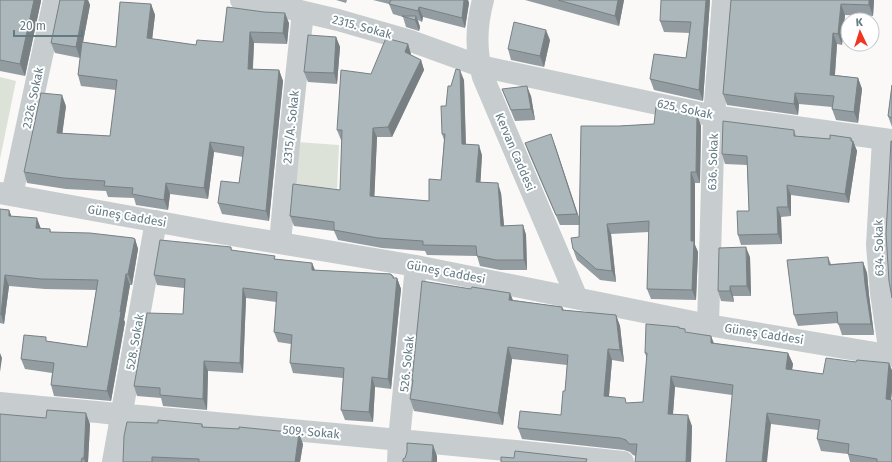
<svg xmlns="http://www.w3.org/2000/svg" width="892" height="462" font-family="'Fira Sans',sans-serif">
	<rect width="100%" height="100%" fill="#faf9f7"/>
	<path fill="#dce2d8" d="M0,77L16,81L0,159Z
		M297,142L339,145L337,189L293,187Z"/>
	<g fill="none" stroke-linecap="round" stroke-linejoin="round">
		<path stroke="#c7cccf" stroke-width="22" d="M241,0L275,5L338,20L411,41L480,66L714,116L892,140
			M483,0C476,26 475,51 483,77L577,298
			M883,140L877,245L881,293L890,355
			M0,193L214,232L416,266L708,325L892,356
			M12,195L54,0
			M280,243L289,144L303,12
			M708,325L714,116L723,0
			M0,403C208,423 415,440 623,462
			M113,462L156,221
			M398,462L399,439L416,266"/>
	</g>
	<path fill="#939da1" d="M0,0H41V1L25,76L0,71Z
		M60,0H88L90,5L83,42L116,47L151,4L155,15L152,39L196,45L223,42L227,7L289,23L287,44L254,43L253,69L279,70L283,81L269,221L222,214L218,203L239,183L243,157L214,152L208,199L170,194L168,210L136,205L134,198L108,197L106,191L66,189L27,183L24,172L66,106L62,133L110,136L116,90L81,86L78,75L80,58L55,53L51,43Z
		M336,0H347L346,3Z
		M373,0H468L469,3L465,28L423,17L422,22L418,20L420,27L419,31L406,27L403,17L393,14L389,4Z
		M525,0H624L619,26Z
		M710,0L703,101L654,90L650,79L686,58L690,33L664,32L660,21Z
		M731,0H874L873,16L845,15L842,45L837,44L835,75L858,78L862,89L858,123L836,120L832,109V107L799,104L798,115L727,105L723,94Z
		M336,37L340,47L337,84L308,82L304,72Z
		M550,40L544,67L511,60L508,49Z
		M408,44L411,55L421,60L424,70L392,137H377L374,197L429,201L441,180L444,140L442,134L446,106L451,86L464,80L466,144L482,155L480,182L501,193L504,226L523,225L526,235L527,270H500L480,266L477,256L427,255L425,251L382,248L338,240L334,231L294,226L290,216L340,190L342,140H341L337,130L371,74Z
		M892,85V127L888,116Z
		M502,89L531,96L535,120L515,121Z
		M697,115L701,126L700,183H695V245L698,252L696,300L651,299L647,289L649,232L611,234L616,282L600,280L577,260L573,249L579,237L580,225H560L529,154L525,143L555,145L580,220L619,126L654,124Z
		M794,130L796,136L853,141L857,151L849,203L791,195V216L781,217L782,244L741,245L738,235L749,211L747,165L725,164L722,154Z
		M0,209L9,210L11,216L41,228L50,229L51,232L133,238L135,239L138,249L132,285H130L124,320L125,322L111,401L54,396L51,385L52,373L25,369L21,359L47,341L87,347L96,290L45,289L9,286L4,324L0,323Z
		M231,247L232,250L276,259L312,263L315,270L391,274L393,276L394,278H397L401,289L391,389L375,387L373,422L345,420L341,410L343,378L293,373L290,363L291,344L278,342L274,332L276,302L246,298L243,373L208,371L207,410L163,406L161,398L137,396L134,386L183,314L184,288L157,285L154,275Z
		M750,257L751,296H733L734,302L721,301L718,291Z
		M828,257L831,264L863,262L867,273L869,295L874,335H842L838,323L798,326L794,315Z
		M471,289L510,293L513,300L562,307L564,310L616,315L620,326L624,362L612,360L609,396L627,403L643,402L647,359L645,353L679,327L680,328L686,333L711,336L714,343L788,353L793,364L792,370L823,374L892,370V391L891,400L892,462H850L848,454L821,451L817,439L818,430L771,424L732,395L675,387L673,414L692,426L691,462H635L636,456L633,455L630,452L624,450L522,439L518,428L561,415L565,391L567,365L512,359L503,425L414,411L410,399L413,382L412,380Z
		M158,423L202,424L203,427L303,444L300,462H123Z
		M90,424L88,462H0Z"/>
	<path fill="#788083" d="M34,0H41V1L25,76L20,64Z
		M85,0H88L90,5L80,58L76,47Z
		M464,0H468L469,3L465,28L462,18Z
		M618,0H624L619,26L615,16Z
		M706,0H710L703,101L699,90Z
		M869,0H874L873,16L869,5Z
		M151,4L155,15L151,49L147,38Z
		M841,4L845,15L842,45L838,34Z
		M419,7L423,17L422,22L418,11Z
		M285,13L289,23L287,44L283,33Z
		M416,16L420,27L419,31L415,20Z
		M546,30L550,40L544,67L540,56Z
		M250,32L254,43L252,79L248,69Z
		M833,33L837,44L834,86L830,75Z
		M336,37L340,47L337,84L334,73Z
		M408,44L411,54L409,62L405,52Z
		M421,60L424,70L392,137L388,127Z
		M279,70L283,81L269,221L266,211Z
		M460,70L464,80L466,154L462,144Z
		M858,78L862,89L858,123L854,112Z
		M527,86L531,96L535,120L531,109Z
		M795,93L799,104L798,115L794,104Z
		M62,95L66,106L61,144L57,133Z
		M697,115L701,126L700,183L696,172Z
		M373,128L377,137L374,206L370,196Z
		M551,134L555,145L581,225L577,214Z
		M851,138L853,143V141L857,151L849,203L845,194Z
		M210,142L214,152L208,199L204,188Z
		M479,145L482,155L480,192L476,182Z
		M691,172L695,183V245L698,252L696,300L692,290L691,241Z
		M166,183L170,194L168,210L164,200Z
		M498,183L501,193L505,236L501,226Z
		M787,185L791,195V216L788,207Z
		M777,207L781,217L782,244L778,234Z
		M9,210L13,220L9,216Z
		M37,218L41,229L36,228Z
		M607,224L611,234L616,282L612,271Z
		M523,225L526,235L527,270L524,260Z
		M133,238L134,241L135,239L138,249L132,285L128,274Z
		M746,247L750,257L751,296L747,286Z
		M863,262L867,273L869,295L874,335L871,324L865,284Z
		M312,263L316,273L312,270Z
		M126,274L130,285L124,320L125,322L111,401L107,391Z
		M5,275L9,286L4,324L1,314Z
		M393,276L397,285V278L401,289L391,389L388,379Z
		M730,286L733,296L734,302L730,291Z
		M243,288L246,298L243,373L240,363Z
		M510,293L514,304L509,300Z
		M616,315L620,326L624,362L620,350Z
		M711,336L715,348L711,343Z
		M508,347L512,359L503,425L498,413Z
		M608,349L612,360L608,407L604,396Z
		M0,353L2,358L0,372Z
		M788,353L793,364L790,381L786,369Z
		M204,361L208,371L207,410L203,399Z
		M889,363L892,370V391L890,410L886,399Z
		M671,376L675,387L672,426L668,414Z
		M372,377L375,387L373,422L369,412Z
		M86,413L90,424L88,462H85L84,458Z
		M767,413L771,424L767,462H762Z
		M688,415L692,426L691,462H686Z
		M299,433L303,444L300,462H295Z
		M433,445L437,456V462H432Z"/>
	<path fill="#abb7bb" stroke="#788083" d="M0,0H34L20,64L0,60Z
		M60,0H85L76,47L51,43Z
		M391,0H464L462,18L419,7L418,11L389,4Z
		M558,0H618L615,16Z
		M661,0H706L699,90L650,79L654,54L686,58L691,22L660,21Z
		M731,0H869V5L841,4L838,34L833,33L830,75L858,78L854,112L832,109L834,96L795,93L794,104L723,94Z
		M120,2L151,4L147,38L196,45L197,40L223,42L227,7L264,12L285,13L283,33L250,32L248,69L279,70L266,211L218,203L221,181L239,183L244,147L210,142L204,188L166,183L164,200L132,194L133,188L104,186L105,181L63,178L24,172L41,93L62,95L57,133L110,136L117,80L78,75L82,42L116,47Z
		M402,16H416L415,20Z
		M514,22L546,30L540,56L508,49Z
		M308,35L336,37L334,73L304,72Z
		M386,38L408,44L405,52L421,60L388,127L373,128L370,196L429,201V179L441,180L445,134H442L441,106H446L448,86H451L456,69L460,70L462,144L479,145L476,182L498,183L501,226L523,225L524,260H496L477,256L476,246L423,245V241L378,238L334,230V222L290,216L293,184L340,190L342,130H337L341,70L371,74Z
		M892,85V118L888,116Z
		M527,86L531,109L511,110L502,89Z
		M656,107L697,115L696,172H691V241H694L692,290L647,289L649,221L607,224L612,271L596,269L573,249L571,238L579,237L581,126H619L654,124Z
		M723,121L794,130V136L830,139V135L851,138V141H853L845,194L787,185L788,207H777L778,234L738,235L737,211H749L747,156L722,154Z
		M551,134L577,214L556,215L525,143Z
		M891,141H892V298L889,281L886,234Z
		M0,209L9,210V216L37,218L36,228L50,229V232L90,233L133,238L135,239L128,274H126L120,312H121L107,391L51,385L54,363L21,359L24,335L46,337V341L87,347L98,280L41,279L5,275L1,314H0Z
		M160,240L231,247V250L275,256L274,259L312,263V270L391,274V275L393,276V278H397L388,379L372,377L369,412L341,410L344,368L290,363L292,335L274,332L277,292L243,288L240,363L204,361L203,399L160,395V388L134,386L147,313L183,314L185,279L154,275Z
		M746,247L747,286H730V291H718L719,248Z
		M828,257L829,265L863,262L865,284L871,324H838L837,312L794,315L787,260Z
		M422,281L471,289L472,287L510,293L509,300L562,307V310L616,315L620,350L608,349L604,396L625,398L626,403L643,402L647,353H645L646,324L679,327V328L685,329V332L711,336V343L788,353L786,369L823,374L826,358L856,362L857,360L889,363L886,399L892,400V462H877V459L848,454L849,444L817,439L820,420L767,413L762,462H726L733,385L671,376L668,414L688,415L686,462H635L637,444H629L626,440L620,438L518,428L520,411L561,415L563,391H565L568,355L508,347L498,413L410,399L413,380H412Z
		M47,410L86,413L84,458H82L81,462H0V414L46,418Z
		M158,420L202,424V427L239,429V427L299,433L295,462H199V459L152,457V462H123L124,436L127,422L158,423Z
		M407,443L433,445L432,462H403V459L405,458L407,452Z
		M515,451L587,459L586,462H501V457L514,458Z"/>
	<g text-anchor="middle" stroke-width="4" stroke-linejoin="round" paint-order="stroke">
		<g font-size="12" fill="#627a84" stroke="#fff">
			<text transform="translate(362 27) rotate(15)" y="4">2315. Sokak</text>
			<text transform="translate(33 98) rotate(-78)" y="4">2326. Sokak</text>
			<text transform="translate(685 109) rotate(12)" y="4">625. Sokak</text>
			<text transform="translate(291 127) rotate(-84)" y="4">2315/A. Sokak</text>
			<text transform="translate(515 152) rotate(67)" y="4">Kervan Caddesi</text>
			<text transform="translate(713 162) rotate(-88)" y="4">636. Sokak</text>
			<text transform="translate(127 216) rotate(10)" y="4">Güneş Caddesi</text>
			<text transform="translate(879 248) rotate(-91)" y="4">634. Sokak</text>
			<text transform="translate(446 272) rotate(11)" y="4">Güneş Caddesi</text>
			<text transform="translate(764 334) rotate(9)" y="4">Güneş Caddesi</text>
			<text transform="translate(135 342) rotate(-80)" y="4">528. Sokak</text>
			<text transform="translate(407 364) rotate(-84)" y="4">526. Sokak</text>
			<text transform="translate(311 432) rotate(5)" y="4">509. Sokak</text>
		</g>
	</g>
	<g transform="translate(860 32) rotate(356)"><circle r="19" fill="#ffffff" stroke="#c0cace"/>
	<path d="M0-3L7 15L0 10L-7 15Z" fill="#f03521"/>
	<text y="-6" font-size="11" font-weight="bold" text-anchor="middle" fill="#627a84">K</text>
	</g>
	<path d="M14 30v6h68v-6" fill="none" stroke="#627a84" stroke-width="2"/>
	<text x="20" y="30" font-size="12" fill="#627a84" stroke="#ffffff" stroke-width="3" paint-order="stroke">20 m</text>
</svg>
